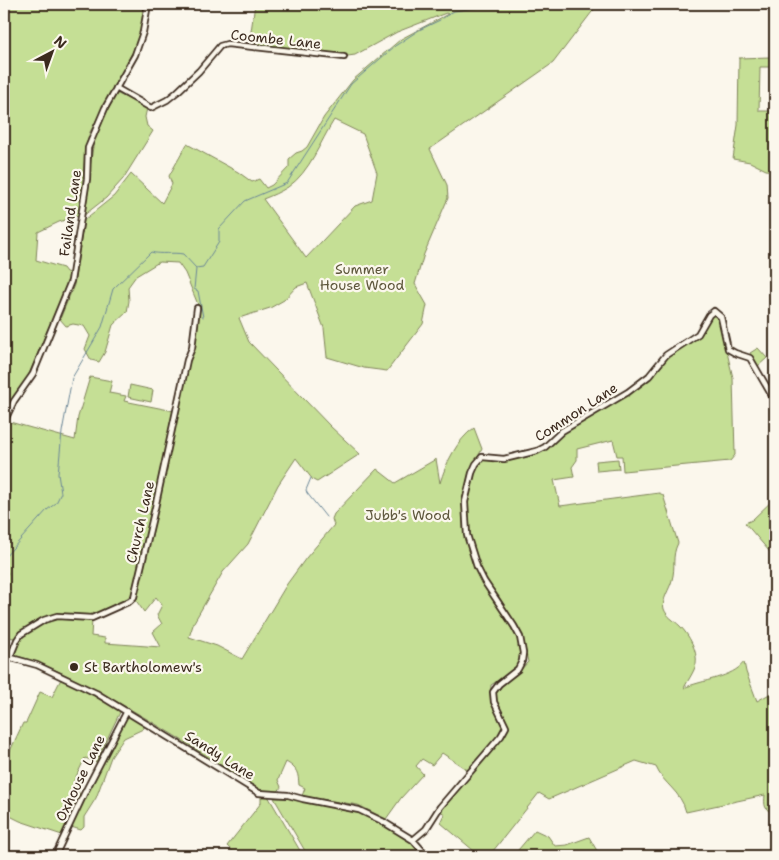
<svg xmlns="http://www.w3.org/2000/svg" width="779" height="860" font-family="'Shantell Sans',sans-serif">
	<rect width="100%" height="100%" fill="#fbf7ec"/>
	<filter id="ink" filterUnits="userSpaceOnUse"><feTurbulence type="fractalNoise" baseFrequency=".02" numOctaves="2"/><feDisplacementMap in="SourceGraphic" scale="10" xChannelSelector="R" yChannelSelector="G"/><feConvolveMatrix kernelMatrix="1 2 1 2 8 2 1 2 1" color-interpolation-filters="sRGB"/></filter>
	<g filter="url(#ink)">
		<path fill="#c5df95" stroke="#80845a" fill-rule="evenodd" d="M4,4H145L141,30L134,49L90,132L85,149L82,195L78,216L59,222L38,232L36,260L63,268L66,272L70,273L68,282L26,381L13,400L4,398Z
			M255,4H598L553,63L430,149L447,185L448,198L424,254L415,284L427,305L423,324L387,371L364,368L327,357L324,328L307,283L296,287L284,300L270,308L239,318L249,342L330,426L360,454L317,482L313,480L296,458L278,485L248,544L223,572L194,622L189,637L217,646L242,659L287,584L306,558L334,525L332,519L334,514L377,469L395,483L436,459L440,483C446,463 457,440 474,428L482,449L469,474L464,494L463,528L478,576L495,600L517,638L521,654L518,665L511,672L491,685C489,704 497,711 503,728L496,739L469,771L442,753L432,765L422,759L416,766L423,774L401,798L386,819L358,805L302,796L305,788L299,785C298,773 298,769 286,762L278,780L281,787L278,792L260,790C203,754 147,716 87,686C63,673 41,662 14,655L18,641L23,635L47,621L61,617L92,620L91,636L105,638V643L161,647L153,632L162,624L157,615L162,605L156,597L144,612L135,599L165,473L199,307L185,273L178,263L159,262L136,276L128,287L129,301L127,312L113,325L105,352L99,362L91,360L85,349L90,336L84,326L73,324L66,326L60,319L74,285L84,220L114,196L131,174L162,203L172,184L169,176L187,144L238,172L252,182L259,179L266,188L272,185L289,167V159L296,153L302,151L307,147L324,117L353,80L401,39L448,14L446,13L397,32L355,55L348,56L249,45ZM334,120L363,134L377,173L372,200L355,206L306,258L263,199C271,196 280,192 288,187C310,172 320,142 334,120Z
			M770,57L771,67H760L759,111H775V171L766,170L750,162L733,159L738,125L739,58Z
			M116,93L147,108L145,117L147,126L153,131L123,179L106,198L83,216L94,140Z
			M713,314L718,317L720,322L733,378L735,455L730,461L623,471L622,456H617L613,440L577,449V460L572,467L574,477L554,480L560,506L659,493L663,495L678,543C671,557 676,566 672,580C670,589 661,600 664,609C667,617 674,620 680,626C689,635 698,651 696,664C694,672 688,680 684,688C701,680 733,678 744,662L746,672L757,701L775,691V813C764,811 764,805 765,795L686,812C681,791 663,784 656,767L636,761L549,799L539,793L489,856H480L441,823L445,814L440,811L502,739L508,725L496,700L495,694L498,688L517,674L528,662C525,649 523,636 516,625C511,615 504,605 498,595C494,589 488,583 484,577C468,545 456,488 483,459L502,461L512,459L545,449L567,429L642,384L661,367L668,356L699,336Z
			M758,348L767,358L757,367L750,353Z
			M90,377L112,381L109,393L126,396L124,401L174,411L156,498L132,595C120,602 105,614 90,616C84,617 77,615 70,614C49,613 29,623 15,638L4,637V579L8,573L4,568V427L6,421L75,440L78,417Z
			M130,385L153,390L151,402L128,397Z
			M618,459L619,469L597,471L596,461Z
			M775,498V558L745,523L752,520Z
			M61,679L121,710L96,762L85,758L73,783L80,795L62,835L20,821L4,813V764L23,723H26L40,692L52,697Z
			M128,714L145,726L143,729L124,738L111,757L96,798L84,817V827L81,830L71,827L85,795Z
			M268,796L302,854L304,856H238L227,846L261,803V797Z
			M274,798H286C309,803 333,806 355,811C381,817 407,836 423,856H308Z
			M535,830L548,836L555,846L567,845L589,837L600,856H513Z"/>
		<g fill="none" stroke-linecap="round" stroke-linejoin="round">
			<path stroke="#6a8697" stroke-width="1" d="M443,18L454,11L503,4
				M196,269L194,289L198,291L203,317
				M311,478L306,490L307,493L326,517
				M4,558L47,510L56,503L61,493L58,474L62,432L72,378L102,327L113,289L151,252C160,255 173,252 183,254L196,268L203,267L219,242V229L245,201L287,183L351,84L395,46L419,30L440,20
				M4,565L7,572L4,576"/>
			<defs>
				<path id="minor" d="M116,88L151,108L167,100L177,92L199,71L220,46L227,44L344,57
					M4,422L14,401L33,374L71,281L87,179L88,148L105,108L135,55L143,32L148,4
					M4,656L37,665L96,693L259,793L288,795L303,799L359,810L382,821L413,840L427,856
					M10,657L17,640L21,634L44,620L57,616L92,618L130,601L134,597L155,508L187,360L192,348L197,308
					M413,840L426,829L440,807L501,736L506,727L494,702L493,692L499,684L518,669L522,661L523,653L520,637L514,626L484,581L477,567L467,535L465,502L472,473L476,464L482,457L504,459L537,451L545,447L562,431L628,392L649,376L666,355L698,334L709,315L714,311L721,317L728,349L735,353L750,358L775,401
					M55,856L84,794L127,711"/>
			</defs>
			<use href="#minor" stroke="#3b2a1e" stroke-width="8"/>
			<use href="#minor" stroke="#fbf7ec" stroke-width="4.5"/>
		</g>
	</g>
	<circle fill="#3b2a1e" stroke="#fbf7ec" stroke-width="2" cx="74" cy="667" r="5"/>
	<g text-anchor="middle" stroke-width="4.5" stroke-linejoin="round" paint-order="stroke">
		<g font-size="14" fill="#3b2a1e" stroke="#fbf7ec">
			<text transform="translate(276 39) rotate(6)" y="5">Coombe Lane</text>
			<text transform="translate(70 213) rotate(-82)" y="5">Failand Lane</text>
			<text transform="translate(576 412) rotate(-33)" y="5">Common Lane</text>
			<text transform="translate(140 522) rotate(-77)" y="5">Church Lane</text>
			<text transform="translate(220 755) rotate(32)" y="5">Sandy Lane</text>
			<text transform="translate(80 778) rotate(-64)" y="5">Oxhouse Lane</text>
		</g>
		<g font-size="14" fill="#5e573c" stroke="#fbf7ec">
			<text x="362" y="274">Summer<tspan x="362" dy="16">House Wood</tspan></text>
			<text x="408" y="520">Jubb's Wood</text>
		</g>
		<g font-size="14" fill="#3b2a1e" stroke="#fbf7ec" text-anchor="start">
			<text x="84" y="672">St Bartholomew's</text>
		</g>
	</g>
	<rect width="779" height="860" fill="none" stroke="#fbf7ec" stroke-width="20"/>
	<rect x="10" y="10" width="759" height="840" fill="none" stroke="#3b2a1e" stroke-width="2" filter="url(#ink)"/>
	<g transform="translate(52 52) rotate(41)" stroke="#fbf7ec" stroke-width="4" paint-order="stroke">
	<path d="M0-4L9 19L0 12L-9 19Z" fill="#3b2a1e"/>
	<text y="-8" font-size="14" font-weight="bold" text-anchor="middle" fill="#3b2a1e">N</text>
	</g>
</svg>
